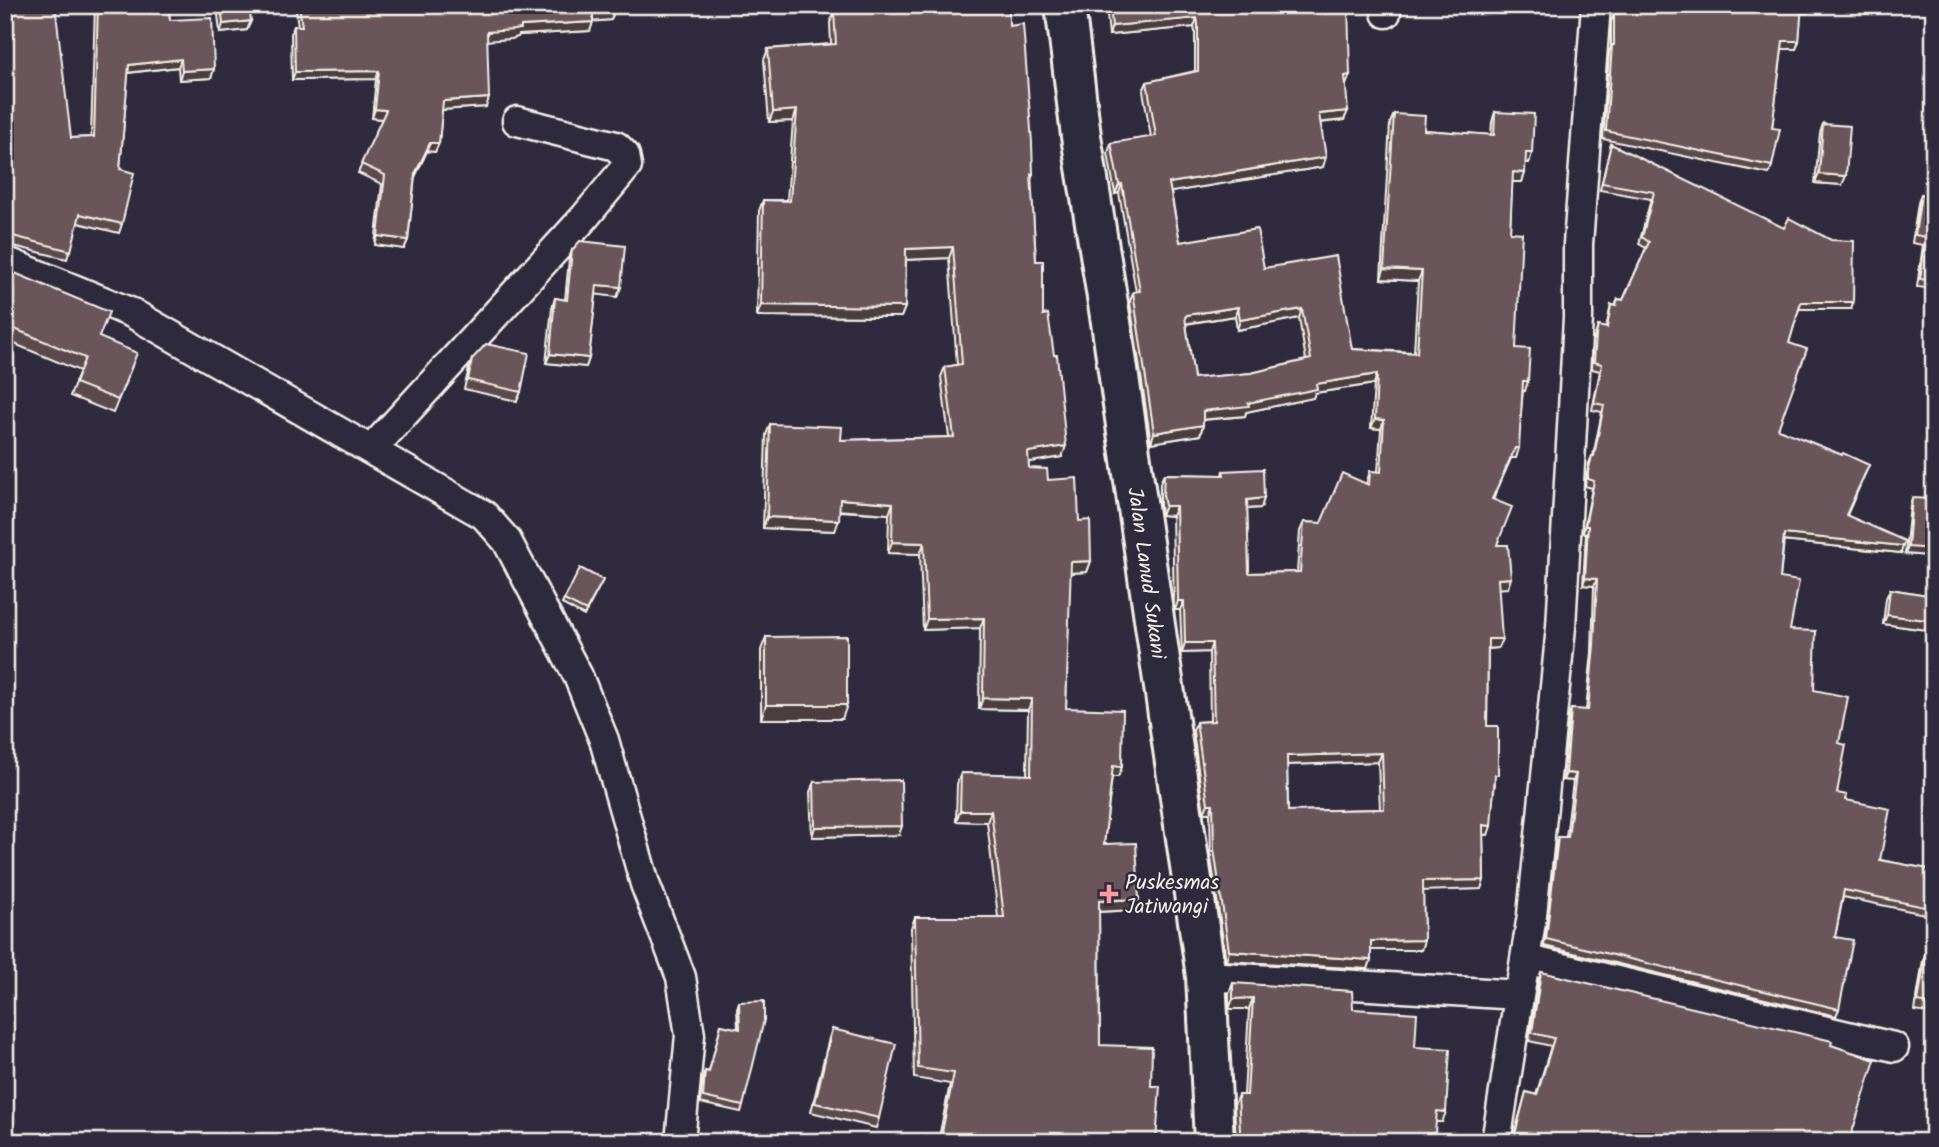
<svg xmlns="http://www.w3.org/2000/svg" width="1939" height="1147" font-family="Kalam,sans-serif">
	<rect width="100%" height="100%" fill="#2f2a3d"/>
	<filter id="ink" filterUnits="userSpaceOnUse"><feTurbulence type="fractalNoise" baseFrequency=".0143" numOctaves="2"/><feDisplacementMap in="SourceGraphic" scale="14" xChannelSelector="R" yChannelSelector="G"/><feConvolveMatrix kernelMatrix="1 2 1 2 8 2 1 2 1" color-interpolation-filters="sRGB"/></filter>
	<g filter="url(#ink)">
		<g fill="none" stroke-linecap="round" stroke-linejoin="round">
			<defs>
				<path id="street" d="M1386,5V13
					M5,261L132,313L484,515L507,541L578,676L604,740L645,884L681,977L690,1035L680,1142
					M371,450L584,218L627,166L625,155L616,146L517,121
					M1525,959L1894,1047
					M1206,976L1519,995
					M1496,1142L1532,915L1561,627L1578,318V244L1596,5"/>
				<path id="secondary" d="M1065,5L1081,136L1111,322L1206,976L1214,1142"/>
			</defs>
			<use href="#street" stroke="#f4f1e8" stroke-width="33"/>
			<use href="#secondary" stroke="#f4f1e8" stroke-width="44"/>
			<use href="#street" stroke="#2f2a3d" stroke-width="28"/>
			<use href="#secondary" stroke="#2f2a3d" stroke-width="38"/>
		</g>
		<path fill="#5c494d" stroke="#f4f1e8" stroke-width="2" fill-rule="evenodd" d="M5,5L71,138L91,137L95,5H168L170,20L214,69L211,78L179,80L178,67L128,73L120,169L122,224L119,233L78,223L67,259L5,244Z
			M217,5H249L247,30L220,33Z
			M295,5H614L611,20L593,21L590,31L519,35L518,37L511,39L487,40L486,107L442,110L439,143L435,152L427,151L415,177L408,240L404,249L375,245L382,184L358,173L382,119L372,118L376,79L292,80L291,34L294,26H298Z
			M888,5H1009V26L1033,174L1031,180L1036,261L1062,457L1028,462L1029,468L1048,480L1079,521L1091,561L1087,572L1070,573L1066,708L1118,777H1112L1104,844L1139,899L1135,910L1099,912L1100,1045L1151,1086L1156,1142H938L950,1084L914,1078L911,928L915,917H998L987,822L956,821L957,784L961,773L1027,775L1028,710L979,709L980,628L923,630L920,554L888,553L889,514L839,511L835,531L763,528L766,435L770,424L841,440L949,437L941,377L945,367L957,365L949,258L906,260L905,307L901,317L757,316L759,211L763,200H787L793,121L769,122L764,60L768,49L831,44L830,23L834,12L889,9Z
			M1106,5H1352L1348,14L1344,120L1320,123L1323,167L1171,192L1180,242L1264,268L1352,349L1414,352L1418,281L1381,279L1390,123L1394,114L1424,130L1491,135L1492,122L1495,112L1532,153L1529,163H1525V173L1522,182H1512L1510,232L1516,348L1525,391H1523L1516,458H1511L1493,499L1497,545L1508,588H1498V648L1488,649L1487,726L1495,784L1488,835H1483L1484,880L1481,889L1423,890L1424,940L1421,950H1371V960L1368,969L1226,961L1211,858L1210,813H1204L1193,731L1196,722L1210,721L1209,652L1182,653L1180,610H1175L1174,607L1172,516L1161,515L1160,505V483L1164,474L1222,475L1223,471L1264,498L1261,508L1247,509L1249,573L1297,572L1300,531L1304,522L1321,523L1366,484L1370,471L1378,472L1381,429L1371,428L1374,384L1315,393L1313,398L1246,412L1245,416L1203,420V425L1200,435L1151,443L1130,302L1133,292H1136L1119,193L1115,194L1108,153L1111,143L1151,137L1143,91L1147,82L1195,71V32L1194,27L1109,35ZM1235,316L1237,330L1299,318L1306,360L1251,373L1194,378L1186,324ZM1378,762L1380,809L1288,811L1287,765Z
			M1618,5H1810L1807,13H1801L1799,41L1796,49H1782L1772,128V166L1769,174L1603,139L1609,53L1611,47V22L1614,14L1618,13Z
			M1823,124L1842,185L1815,183L1820,133Z
			M1611,144L1851,309H1799L1789,343L1778,429L1842,455L1869,465L1847,515L1901,553L1784,541L1780,578L1790,630L1814,690L1839,743L1837,793L1846,800L1880,860L1934,870V916L1843,897L1835,937L1839,1009L1836,1016L1544,946L1556,844L1558,837H1566L1573,781L1563,780L1569,716L1571,709L1586,710L1592,652L1594,586L1583,585L1586,533H1583L1592,488L1585,486L1586,479L1589,463L1592,456H1593L1602,412L1592,410L1600,371L1592,369L1593,342L1598,326L1606,328L1611,305L1615,306L1618,299L1623,300L1646,248L1639,244L1651,199L1600,190Z
			M1921,194L1934,196V289L1917,287L1923,245L1912,243L1918,203Z
			M572,250L621,287L617,297L596,294L589,358L586,367L546,363L552,308L555,298L565,300L569,259Z
			M5,269L99,337L132,366L113,413L70,396L80,371L5,340Z
			M1934,299V326H1930Z
			M472,359L521,392L517,401L464,389L469,368Z
			M1912,498L1931,551L1929,556L1905,554L1910,505Z
			M603,580L584,616L562,604L564,600Z
			M1890,589L1934,596V631L1883,624L1886,598Z
			M766,637L842,719H761V650Z
			M814,782L899,835L812,837L810,792Z
			M1926,952L1934,953V1014L1915,1011L1923,960Z
			M1541,972L1831,1045L1849,1142H1512L1526,1092L1536,1095L1551,1046L1529,1041L1539,979Z
			M1233,983L1353,1009L1415,1047L1442,1122H1436L1236,1142L1234,1105L1238,1095H1244L1249,1009H1229V994Z
			M739,1002L743,1106L741,1112L700,1103L703,1078L705,1071L709,1072L721,1025L738,1029L737,1008Z
			M832,1029L879,1118L876,1128L811,1112L829,1038Z"/>
		<path fill="#4b3c3f" stroke="#f4f1e8" stroke-width="2" d="M1347,5H1352L1349,14L1344,15Z
			M614,12L611,20L589,22L593,13Z
			M1197,18L1194,27L1109,35L1112,26Z
			M251,21L247,30L220,33L223,24Z
			M593,22L590,31L519,35L518,37L511,39L484,41L487,32L521,26Z
			M1783,41H1799L1796,49H1780Z
			M181,59L178,67L126,73L129,65Z
			M214,69L211,78L179,80L182,71Z
			M379,71L376,79L292,80L295,72Z
			M1350,75L1346,85H1341L1345,76Z
			M489,98L486,107L440,110L443,101Z
			M375,109L386,110L383,119L372,118Z
			M797,110L793,121L769,122L773,112Z
			M1348,111L1344,120L1315,123L1319,114Z
			M430,143H439L435,152L427,151L412,183Z
			M1526,153H1532L1529,163L1522,162Z
			M1326,157L1323,167L1166,193L1169,183Z
			M1513,172L1525,173L1522,182H1509Z
			M1819,174L1846,176L1842,185L1815,183Z
			M1122,184L1119,193L1115,194L1119,185Z
			M378,236L408,240L404,249L375,245Z
			M953,247L949,258L902,260L906,249Z
			M1384,269L1422,271L1418,281L1381,279Z
			M597,285L621,287L617,297L593,294Z
			M1801,302H1853L1851,309H1799Z
			M761,305L905,307L901,317L757,316Z
			M1238,307L1235,316L1183,324L1185,317L1187,315Z
			M1302,309L1299,318L1237,330L1240,320Z
			M550,354L589,358L586,367L546,363Z
			M1377,374L1374,384L1315,393L1313,398L1246,412L1245,416L1199,420L1203,411L1248,403L1316,384Z
			M1523,381H1528L1525,391H1520Z
			M1375,419L1384,420L1381,429L1371,428Z
			M1203,425L1200,435L1151,443L1154,433Z
			M1066,446L1062,457L1024,463L1028,452Z
			M1515,448H1519L1516,458H1511L1489,509Z
			M1264,498L1261,508L1243,509L1247,500Z
			M840,499L893,503L889,514L836,510Z
			M1165,506H1176L1172,516L1161,515Z
			M767,517L839,520L835,531L763,528Z
			M1784,534L1903,546L1901,553L1782,541Z
			M892,542L924,543L920,554L888,553Z
			M1932,544H1934V551H1931L1929,556L1905,554L1908,547Z
			M1091,561L1087,572L1067,573L1071,562Z
			M1511,578L1508,588L1494,589L1498,579Z
			M1585,578L1597,579L1594,586L1583,585Z
			M1178,601H1184L1180,610H1175Z
			M1887,615L1934,621V631L1883,624Z
			M984,618L980,628L923,630L927,619Z
			M1488,639H1502L1498,648L1485,649Z
			M1185,643H1212L1209,652L1182,653Z
			M983,698L1032,699L1028,710L979,709Z
			M766,705H847L842,719H761Z
			M1382,753L1378,762L1283,765L1287,756Z
			M1113,766L1122,767L1118,777H1109Z
			M1566,773L1576,774L1573,781L1563,780Z
			M1208,804H1213L1210,813H1204Z
			M960,811H991L987,822L956,821Z
			M1483,825L1491,826L1488,835L1479,834Z
			M902,826L899,835L812,837L815,827Z
			M1484,880L1481,889L1420,891L1423,881Z
			M1139,899L1135,910L1095,912L1099,901Z
			M1424,940L1421,950H1368L1371,941Z
			M1229,951L1371,960L1368,969L1226,961Z
			M1253,998L1249,1009H1229L1233,999Z
			M1437,1111L1446,1112L1442,1122H1433Z"/>
		<path fill="#6b555a" stroke="#f4f1e8" stroke-width="2" fill-rule="evenodd" d="M5,5H55L71,138L94,137L98,5H168L170,20L212,18L214,69L182,71L181,59L129,65L120,169L134,173L122,224L80,214L71,251L5,234V134L8,126H5Z
			M221,5H249L251,21L223,24Z
			M299,5H614V12L593,13V22L521,26V29L514,30L487,32L489,98L443,101L439,143H430L415,174L408,240L378,236L385,175L361,164L386,110L375,109L379,71L295,72L294,26H302Z
			M893,5H1009V26L1023,24L1032,143L1033,174H1031L1036,261H1043V315L1048,314L1054,355H1057L1066,446L1028,452L1029,468L1047,469L1048,480L1077,478L1079,521L1090,520L1091,561L1071,562L1066,708L1123,710L1122,767L1113,766L1104,844L1136,843L1139,899L1099,901L1100,1045L1152,1047L1151,1086H1160L1156,1142H940L954,1073L918,1068L915,917H1004L991,811H960L961,773L1031,775L1032,699L983,698L984,618L927,619L924,543L892,542L893,503L840,499L839,520L767,517L770,424L842,427L841,440L954,437L945,367L962,364L953,247L906,249L905,307L761,305L763,200L790,201L797,110L773,112L768,49L836,44L834,12L893,9Z
			M1110,5H1348L1350,75L1345,76L1348,111L1319,114L1326,157L1169,183L1180,242L1257,229L1264,268L1336,256L1352,349L1417,353L1422,271L1384,269L1394,114L1425,116L1424,130L1494,135L1495,112L1534,114L1532,153H1526L1525,173L1513,172L1510,232L1522,233L1516,348L1530,349L1528,381H1523L1519,448H1515L1492,499L1512,507L1497,545H1508L1511,578L1498,579L1502,639H1488L1487,726H1498V775H1495L1491,826L1483,825L1484,880L1423,881L1424,940L1371,941V960L1229,951L1214,849L1213,804H1208L1196,722L1214,721L1212,643H1185L1184,601H1178V597L1176,506H1165L1163,495L1164,474L1224,475L1223,471L1263,469L1264,498L1247,500L1249,573L1300,572L1304,522L1321,523L1342,473L1369,485L1370,471L1381,472L1384,420L1375,419L1377,374L1316,384L1317,389L1248,403L1249,406L1203,411V425L1154,433L1133,292L1140,291L1122,184L1119,185L1111,143L1156,136L1147,82L1198,71V23L1197,18L1112,26ZM1238,307L1240,320L1302,309L1311,359L1251,373L1194,378L1185,317L1187,315ZM1382,753L1384,809L1288,811L1287,756Z
			M1621,5H1802L1799,41H1783L1772,128L1780,129L1772,166L1606,131L1612,45H1614V14L1622,13Z
			M1823,124L1850,126L1846,176L1819,174Z
			M1611,144L1784,228L1789,218L1831,240L1854,241L1853,302H1801L1789,343L1807,349L1778,429L1842,455L1843,453L1869,465L1846,515L1905,541L1903,546L1784,534L1780,578L1799,581L1790,630L1816,631L1814,690L1848,697L1839,743L1846,745L1837,793L1847,795L1846,800L1890,809L1880,860L1934,870V909L1844,890L1835,937L1853,940L1839,1009L1546,939L1558,837H1568L1576,774L1566,773L1571,709L1588,710L1594,645L1597,579L1585,578L1588,526H1585L1594,481L1588,479V472L1592,456H1594L1604,405L1594,403L1602,364L1594,362L1596,335L1598,326L1607,328L1611,305L1616,306L1618,299L1623,300L1649,242L1642,237L1654,192L1602,183Z
			M1921,194L1934,196V281L1920,279L1926,237L1915,235Z
			M580,241L625,246L621,287L597,285L589,358L550,354L555,298L567,300L572,250Z
			M5,269L109,312L99,337L137,353L118,400L75,383L85,358L5,325Z
			M486,344L529,353L521,392L468,380L472,359Z
			M1912,498L1934,499V544H1932V549L1908,547Z
			M580,568L603,580L586,611L564,600Z
			M1890,589L1934,596V621L1887,615Z
			M847,636V705H766V637Z
			M901,780L902,826L815,827L814,782Z
			M1926,952L1934,953V1005L1918,1002Z
			M1541,972L1832,1041L1831,1045L1875,1060L1849,1142H1513L1526,1092L1537,1095L1554,1038L1532,1033Z
			M1233,983L1352,991L1353,1009L1417,1013L1415,1047L1450,1049L1446,1112L1437,1111L1434,1142H1236L1240,1130L1238,1095H1247L1253,998L1233,999Z
			M764,1001V1020L743,1106L703,1097L705,1071L709,1072L721,1025L740,1029L739,1002Z
			M832,1029L896,1044L879,1118L815,1103Z"/>
	</g>
	<path fill="#ff9aa2" stroke="#2f2a3d" stroke-width="2.5" d="M1105.5 883.5h7v7h7v7h-7v7h-7v-7h-7v-7h7z"/>
	<g text-anchor="middle" stroke-width="5" stroke-linejoin="round" paint-order="stroke">
		<g font-size="21" fill="#f4f1e8" stroke="#2f2a3d">
			<text transform="translate(1147 573) rotate(82)" y="7">Jalan Lanud Sukani</text>
		</g>
		<g font-size="21" fill="#f4f1e8" stroke="#2f2a3d" text-anchor="start">
			<text x="1125" y="889">Puskesmas<tspan x="1125" dy="24">Jatiwangi</tspan></text>
		</g>
	</g>
	<rect width="1939" height="1147" fill="none" stroke="#2f2a3d" stroke-width="28"/>
	<rect x="14" y="14" width="1911" height="1119" fill="none" stroke="#f4f1e8" stroke-width="2.5" filter="url(#ink)"/>
</svg>
